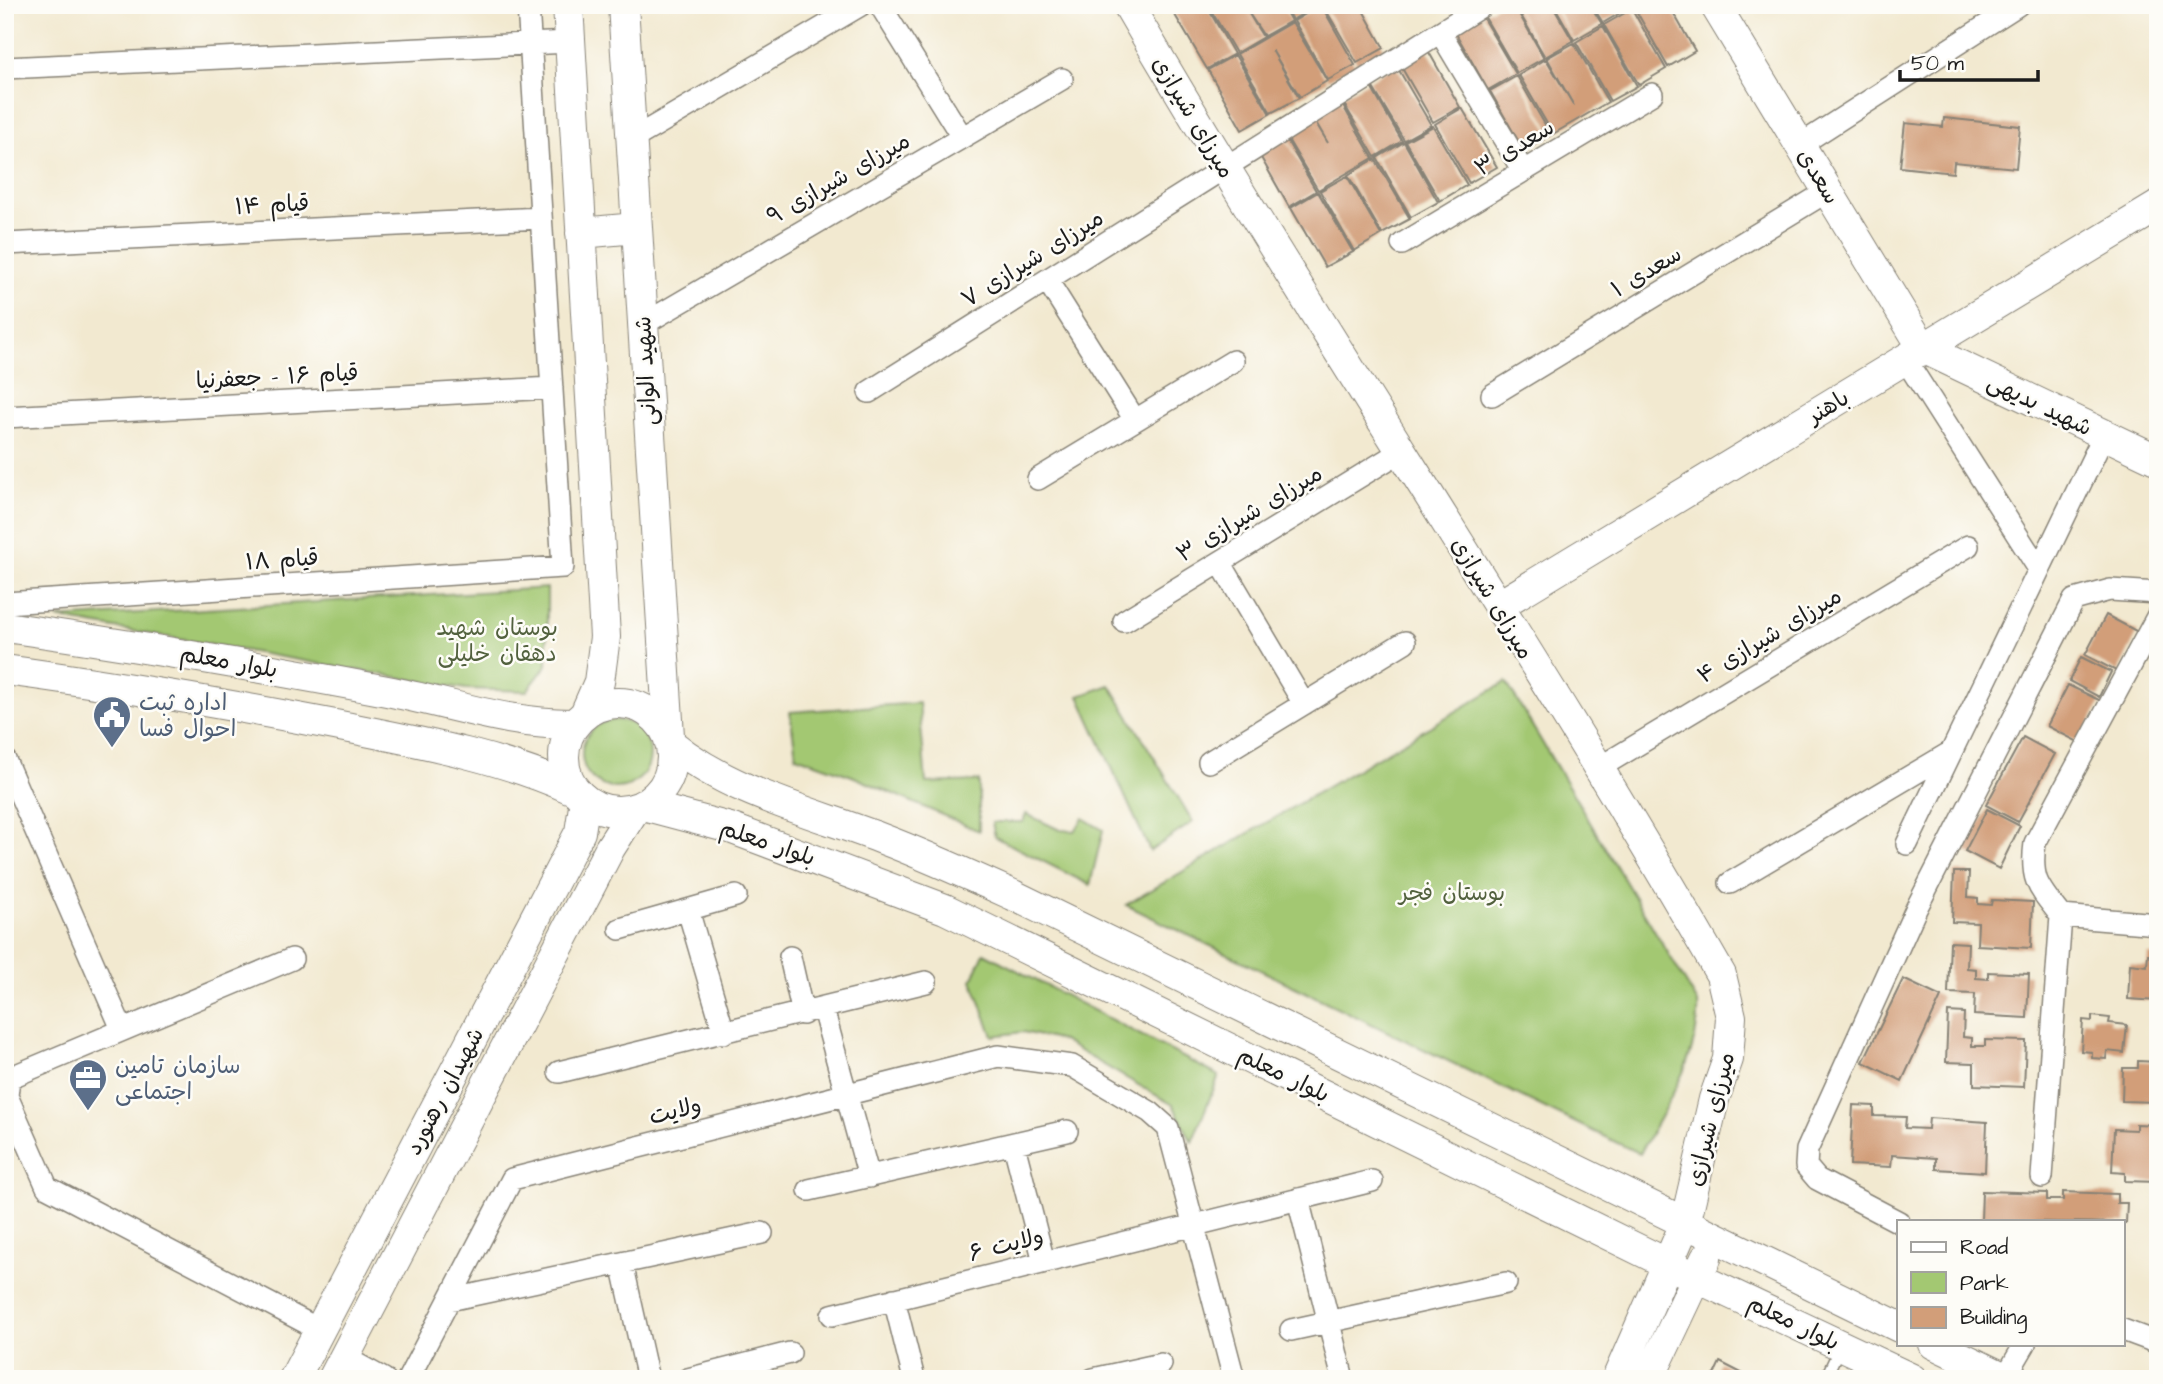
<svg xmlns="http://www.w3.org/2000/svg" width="2163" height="1384" font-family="'Architects Daughter','Playpen Sans Arabic',sans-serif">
	<rect width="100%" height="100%" fill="#fdfcf7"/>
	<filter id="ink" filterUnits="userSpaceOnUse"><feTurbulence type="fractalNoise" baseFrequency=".0143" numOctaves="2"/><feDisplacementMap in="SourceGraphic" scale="14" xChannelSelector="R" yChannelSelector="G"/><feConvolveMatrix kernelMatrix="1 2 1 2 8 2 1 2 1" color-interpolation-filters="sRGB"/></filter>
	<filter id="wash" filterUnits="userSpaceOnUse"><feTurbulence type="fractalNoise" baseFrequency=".00686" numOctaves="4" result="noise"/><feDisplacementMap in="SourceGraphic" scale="28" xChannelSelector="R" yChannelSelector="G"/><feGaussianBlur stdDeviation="1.57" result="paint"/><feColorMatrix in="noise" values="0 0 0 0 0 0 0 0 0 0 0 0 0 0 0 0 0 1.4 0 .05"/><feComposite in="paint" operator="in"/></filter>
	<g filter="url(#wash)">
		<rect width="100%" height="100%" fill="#f2e9d0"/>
		<path fill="#a3c872" stroke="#607247" stroke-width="2" d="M547,588V665L527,691L466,689L57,618Z
			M1506,682L1698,1003C1701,1057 1664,1107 1640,1154L1126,905Z
			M1110,685L1193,822L1150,851L1079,696Z
			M919,703L926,783L979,781V831L852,776L796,756L790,712Z
			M582 754a34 34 0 1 1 68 0a34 34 0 1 1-68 0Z
			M1026,814L1060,830L1075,831L1083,818L1103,830L1090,885L995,837L992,822H1023Z
			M984,953L1219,1076L1192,1142L1173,1105L1062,1041L1023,1032L993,1036L972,980Z"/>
		<g id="blocks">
			<path fill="#d29e79" d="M1180,5H1206L1234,54L1207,69L1172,10Z
				M1208,5H1282L1291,21L1264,36L1246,9L1263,37L1236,53Z
				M1284,5H1317L1292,20Z
				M1321,5L1355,65L1328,80L1294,21Z
				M1323,5H1360L1384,48L1357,63Z
				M1498,5H1514L1544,58L1517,73L1483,14Z
				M1515,5H1552L1573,41L1545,57Z
				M1554,5H1590L1602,24L1574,40Z
				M1592,5H1629L1630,7L1603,23Z
				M1637,5H1669L1695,51L1668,67L1634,7Z
				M1632,9L1666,69L1639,85L1604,25Z
				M1481,15L1516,74L1488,90L1454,30Z
				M1292,22L1327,81L1300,97L1272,50L1299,98L1271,113L1237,54Z
				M1603,26L1637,86L1610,101L1576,42Z
				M1574,43L1608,102L1553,134L1519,75L1546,59L1574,106L1547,58Z
				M1426,47L1460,107L1433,122L1399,63Z
				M1235,55L1270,114L1242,130L1208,70Z
				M1396,65L1431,125L1404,140L1369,81Z
				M1517,76L1551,135L1524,151L1490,91Z
				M1368,82L1402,141L1375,157L1340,97Z
				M1339,99L1373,158L1318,190L1283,131L1311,115L1328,143L1311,114Z
				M1462,108L1497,167L1469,183L1435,124Z
				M1944,118L2020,126L2016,168L1954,162L1953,173L1900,167L1905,123L1943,127Z
				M1433,126L1467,185L1440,201L1405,141Z
				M1282,132L1316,191L1289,207L1255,147Z
				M1404,142L1438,202L1411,217L1377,158Z
				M1375,159L1410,219L1382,234L1348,175Z
				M1347,176L1381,235L1354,251L1320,191Z
				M1318,192L1353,252L1325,267L1291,208Z
				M2106,615L2138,632L2118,672L2085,655Z
				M2081,657L2111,672L2099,697L2069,681Z
				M2068,685L2101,701L2080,743L2047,726Z
				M2023,737L2055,754L2018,822L1986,805Z
				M1987,809L2020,826L1999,869L1965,851Z
				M1954,872H1969L1968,897L1978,898V904L1991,905L1992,900L2033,902L2031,948L1977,945L1978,923L1952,922Z
				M1950,942L1968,943L1967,968L1976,969V978L1988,979V972L2029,974L2027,1018L1974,1015L1975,994L1948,993Z
				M2148,954L2158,955V1001L2128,999L2130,964L2147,966Z
				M1903,979L1941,997L1902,1081L1863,1062Z
				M1948,1012L1964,1013L1963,1037L1972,1038V1046H1985V1040L2026,1041L2024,1087L1974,1085V1063L1946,1062Z
				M2092,1016L2110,1018L2109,1023L2127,1025L2124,1053L2107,1051L2106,1059L2092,1058V1052L2081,1051L2083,1020L2092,1021Z
				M2138,1061L2158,1062V1102L2122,1101L2123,1068H2138Z
				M1853,1105L1874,1106V1116L1906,1117L1905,1128L1928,1129L1929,1118L1987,1122L1985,1172L1936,1169V1158L1892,1155L1891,1167L1850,1165Z
				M2136,1124L2158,1125V1182L2125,1181V1173L2112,1172L2114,1129L2136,1130Z
				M1982,1191L2047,1193V1200H2063V1192L2117,1194V1203H2127L2126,1223L1981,1221Z
				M1720,1362L1753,1379H1712Z"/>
		</g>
	</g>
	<g filter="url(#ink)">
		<use href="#blocks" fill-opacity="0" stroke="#878276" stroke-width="2"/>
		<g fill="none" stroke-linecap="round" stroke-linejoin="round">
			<defs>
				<path id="lane" d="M1825,1379L1840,1347"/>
				<path id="street" d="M880,5L962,137
					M1440,32L1523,171
					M5,68L570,42
					M631,140L861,5
					M1800,145L2018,5
					M5,244L541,218
					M1402,244L1652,94
					M1047,280L1135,420
					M642,325L1062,79
					M1905,359L2039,569
					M869,392L1483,5
					M1492,395L1828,191
					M5,417L552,388
					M1038,479L1233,361
					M1220,562L1304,704
					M5,603L563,567L528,5
					M1124,621L1403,450
					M5,760L122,1029
					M1209,762L1405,642
					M1597,769L1968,546
					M1907,844L2104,435
					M1730,883L1951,752
					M688,910L724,1033
					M2061,916C2038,887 2030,880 2035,843L2158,615
					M620,929L736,896
					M790,957L803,1014
					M292,959L9,1078L7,1096L47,1187L320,1330
					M823,1009L869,1177
					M559,1072L926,982
					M1014,1145L1044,1262
					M2042,1177L2061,916L2158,924
					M809,1190L1067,1131
					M1298,1199L1343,1379
					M1899,1222L1817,1179L1806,1166L1807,1150L1916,909L2074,600L2110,590L2158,593
					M622,1263L648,1379
					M894,1299L914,1379
					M449,1300L762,1233
					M832,1315L1372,1181
					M1291,1330L1506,1283
					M2123,1330L2158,1343
					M344,1357L384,1379
					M2005,1378L2025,1344
					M408,1379L512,1179L998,1056L1072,1066L1150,1112L1168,1128L1234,1379
					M688,1379L790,1353
					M1093,1379L1161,1364"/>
				<path id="secondary" d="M568,5L605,637L599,682L585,714
					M623,5L669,736
					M1128,5C1319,333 1533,646 1721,975L1731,1017L1728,1059L1714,1099L1685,1224L1617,1379
					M1715,5L1923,348L2158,460
					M581,233L636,228
					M1498,606L2158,206
					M5,627C133,645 260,667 387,691C450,703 510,725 575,724
					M5,670C116,685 225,704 335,725C415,741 500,756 574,790
					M564 757a54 54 0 1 1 108 0a54 54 0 1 1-108 0Z
					M671,744C730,792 809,811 880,838C925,855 969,875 1013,895L1899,1327
					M643,805L730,828L945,909L1668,1264L1912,1379
					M1934,1344L2007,1379
					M294,1379L580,832L585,800
					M333,1379L610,848L635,809
					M1649,1379L1706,1258"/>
			</defs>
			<use href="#lane" stroke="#878276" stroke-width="13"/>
			<use href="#street" stroke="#878276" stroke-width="24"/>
			<use href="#secondary" stroke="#878276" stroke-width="32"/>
			<use href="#lane" stroke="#fff" stroke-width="10"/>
			<use href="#street" stroke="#fff" stroke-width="21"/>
			<use href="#secondary" stroke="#fff" stroke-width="30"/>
		</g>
	</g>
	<defs>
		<symbol id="civic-pin" viewBox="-11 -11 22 30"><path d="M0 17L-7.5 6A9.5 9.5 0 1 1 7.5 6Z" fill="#5c6f8a" stroke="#fdfcf7"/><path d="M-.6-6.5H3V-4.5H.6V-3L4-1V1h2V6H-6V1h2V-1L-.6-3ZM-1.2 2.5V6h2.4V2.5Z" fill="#fff"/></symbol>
		<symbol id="office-pin" viewBox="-11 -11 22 30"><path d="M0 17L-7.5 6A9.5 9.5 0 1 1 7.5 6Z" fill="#5c6f8a" stroke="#fdfcf7"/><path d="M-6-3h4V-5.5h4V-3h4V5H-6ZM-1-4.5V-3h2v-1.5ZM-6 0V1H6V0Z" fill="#fff"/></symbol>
	</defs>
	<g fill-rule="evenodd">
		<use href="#civic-pin" x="90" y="693" width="44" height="60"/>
		<use href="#office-pin" x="66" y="1056" width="44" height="60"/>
	</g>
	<g text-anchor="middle" stroke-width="5" stroke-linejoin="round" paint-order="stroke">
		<g font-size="23" fill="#1c1c1c" stroke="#fdfcf7">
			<text transform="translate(1194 117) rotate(59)" y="8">میرزای شیرازی</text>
			<text transform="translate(1514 147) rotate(-31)" y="8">سعدی ۳</text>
			<text transform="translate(1819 176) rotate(59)" y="8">سعدی</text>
			<text transform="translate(838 178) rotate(-30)" y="8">میرزای شیرازی ۹</text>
			<text transform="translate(272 204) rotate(-3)" y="8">قیام ۱۴</text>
			<text transform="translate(1032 258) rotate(-32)" y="8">میرزای شیرازی ۷</text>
			<text transform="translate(1646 271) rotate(-31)" y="8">سعدی ۱</text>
			<text transform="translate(645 371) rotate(-93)" y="8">شهید الوانی</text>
			<text transform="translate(277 376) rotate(-3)" y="8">قیام ۱۶ - جعفرنیا</text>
			<text transform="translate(2040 404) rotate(26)" y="8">شهید بدیهی</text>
			<text transform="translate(1828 406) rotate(-31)" y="8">باهنر</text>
			<text transform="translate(1249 513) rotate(-31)" y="8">میرزای شیرازی ۳</text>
			<text transform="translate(282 559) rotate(-4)" y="8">قیام ۱۸</text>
			<text transform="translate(1493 598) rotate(59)" y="8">میرزای شیرازی</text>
			<text transform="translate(1769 635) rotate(-31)" y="8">میرزای شیرازی ۴</text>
			<text transform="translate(229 661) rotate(10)" y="8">بلوار معلم</text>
			<text transform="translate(768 842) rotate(19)" y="8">بلوار معلم</text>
			<text transform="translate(1284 1074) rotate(26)" y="8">بلوار معلم</text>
			<text transform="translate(444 1091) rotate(-62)" y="8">شهیدان رهنورد</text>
			<text transform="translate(675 1110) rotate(-14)" y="8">ولایت</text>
			<text transform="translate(1710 1119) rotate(-76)" y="8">میرزای شیرازی</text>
			<text transform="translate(1006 1244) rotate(-14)" y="8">ولایت ۶</text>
			<text transform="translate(1794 1322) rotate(26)" y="8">بلوار معلم</text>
		</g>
		<g font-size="23" fill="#52613e" stroke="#fdfcf7">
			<text x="497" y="635">بوستان شهید<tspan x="497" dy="26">دهقان خلیلی</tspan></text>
			<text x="1452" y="900">بوستان فجر</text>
		</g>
		<g font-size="23" fill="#4e5e75" stroke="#fdfcf7" text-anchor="start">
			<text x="139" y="710">اداره ثبت<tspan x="139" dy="26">احوال فسا</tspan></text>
			<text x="115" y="1073">سازمان تامین<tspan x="115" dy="26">اجتماعی</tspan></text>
		</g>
	</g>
	<rect width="2163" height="1384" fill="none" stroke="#fdfcf7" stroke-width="28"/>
	<rect x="1897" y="1220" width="228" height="126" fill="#fdfcf7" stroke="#a3a29f" stroke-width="2"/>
	<rect x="1911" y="1242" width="35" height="10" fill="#ffffff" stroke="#a3a29f" stroke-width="2"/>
	<text x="1960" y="1254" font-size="21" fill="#1c1c1c">Road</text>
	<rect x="1911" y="1272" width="35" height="21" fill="#a3c872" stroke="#a3a29f" stroke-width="2"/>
	<text x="1960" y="1290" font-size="21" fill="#1c1c1c">Park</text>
	<rect x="1911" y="1307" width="35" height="21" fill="#d29e79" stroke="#a3a29f" stroke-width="2"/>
	<text x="1960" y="1324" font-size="21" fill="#1c1c1c">Building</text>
	<path d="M1900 70v10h138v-10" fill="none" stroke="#1c1c1c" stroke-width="3.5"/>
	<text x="1911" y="70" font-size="21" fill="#1c1c1c" stroke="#fdfcf7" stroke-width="5" paint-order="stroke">50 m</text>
</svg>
